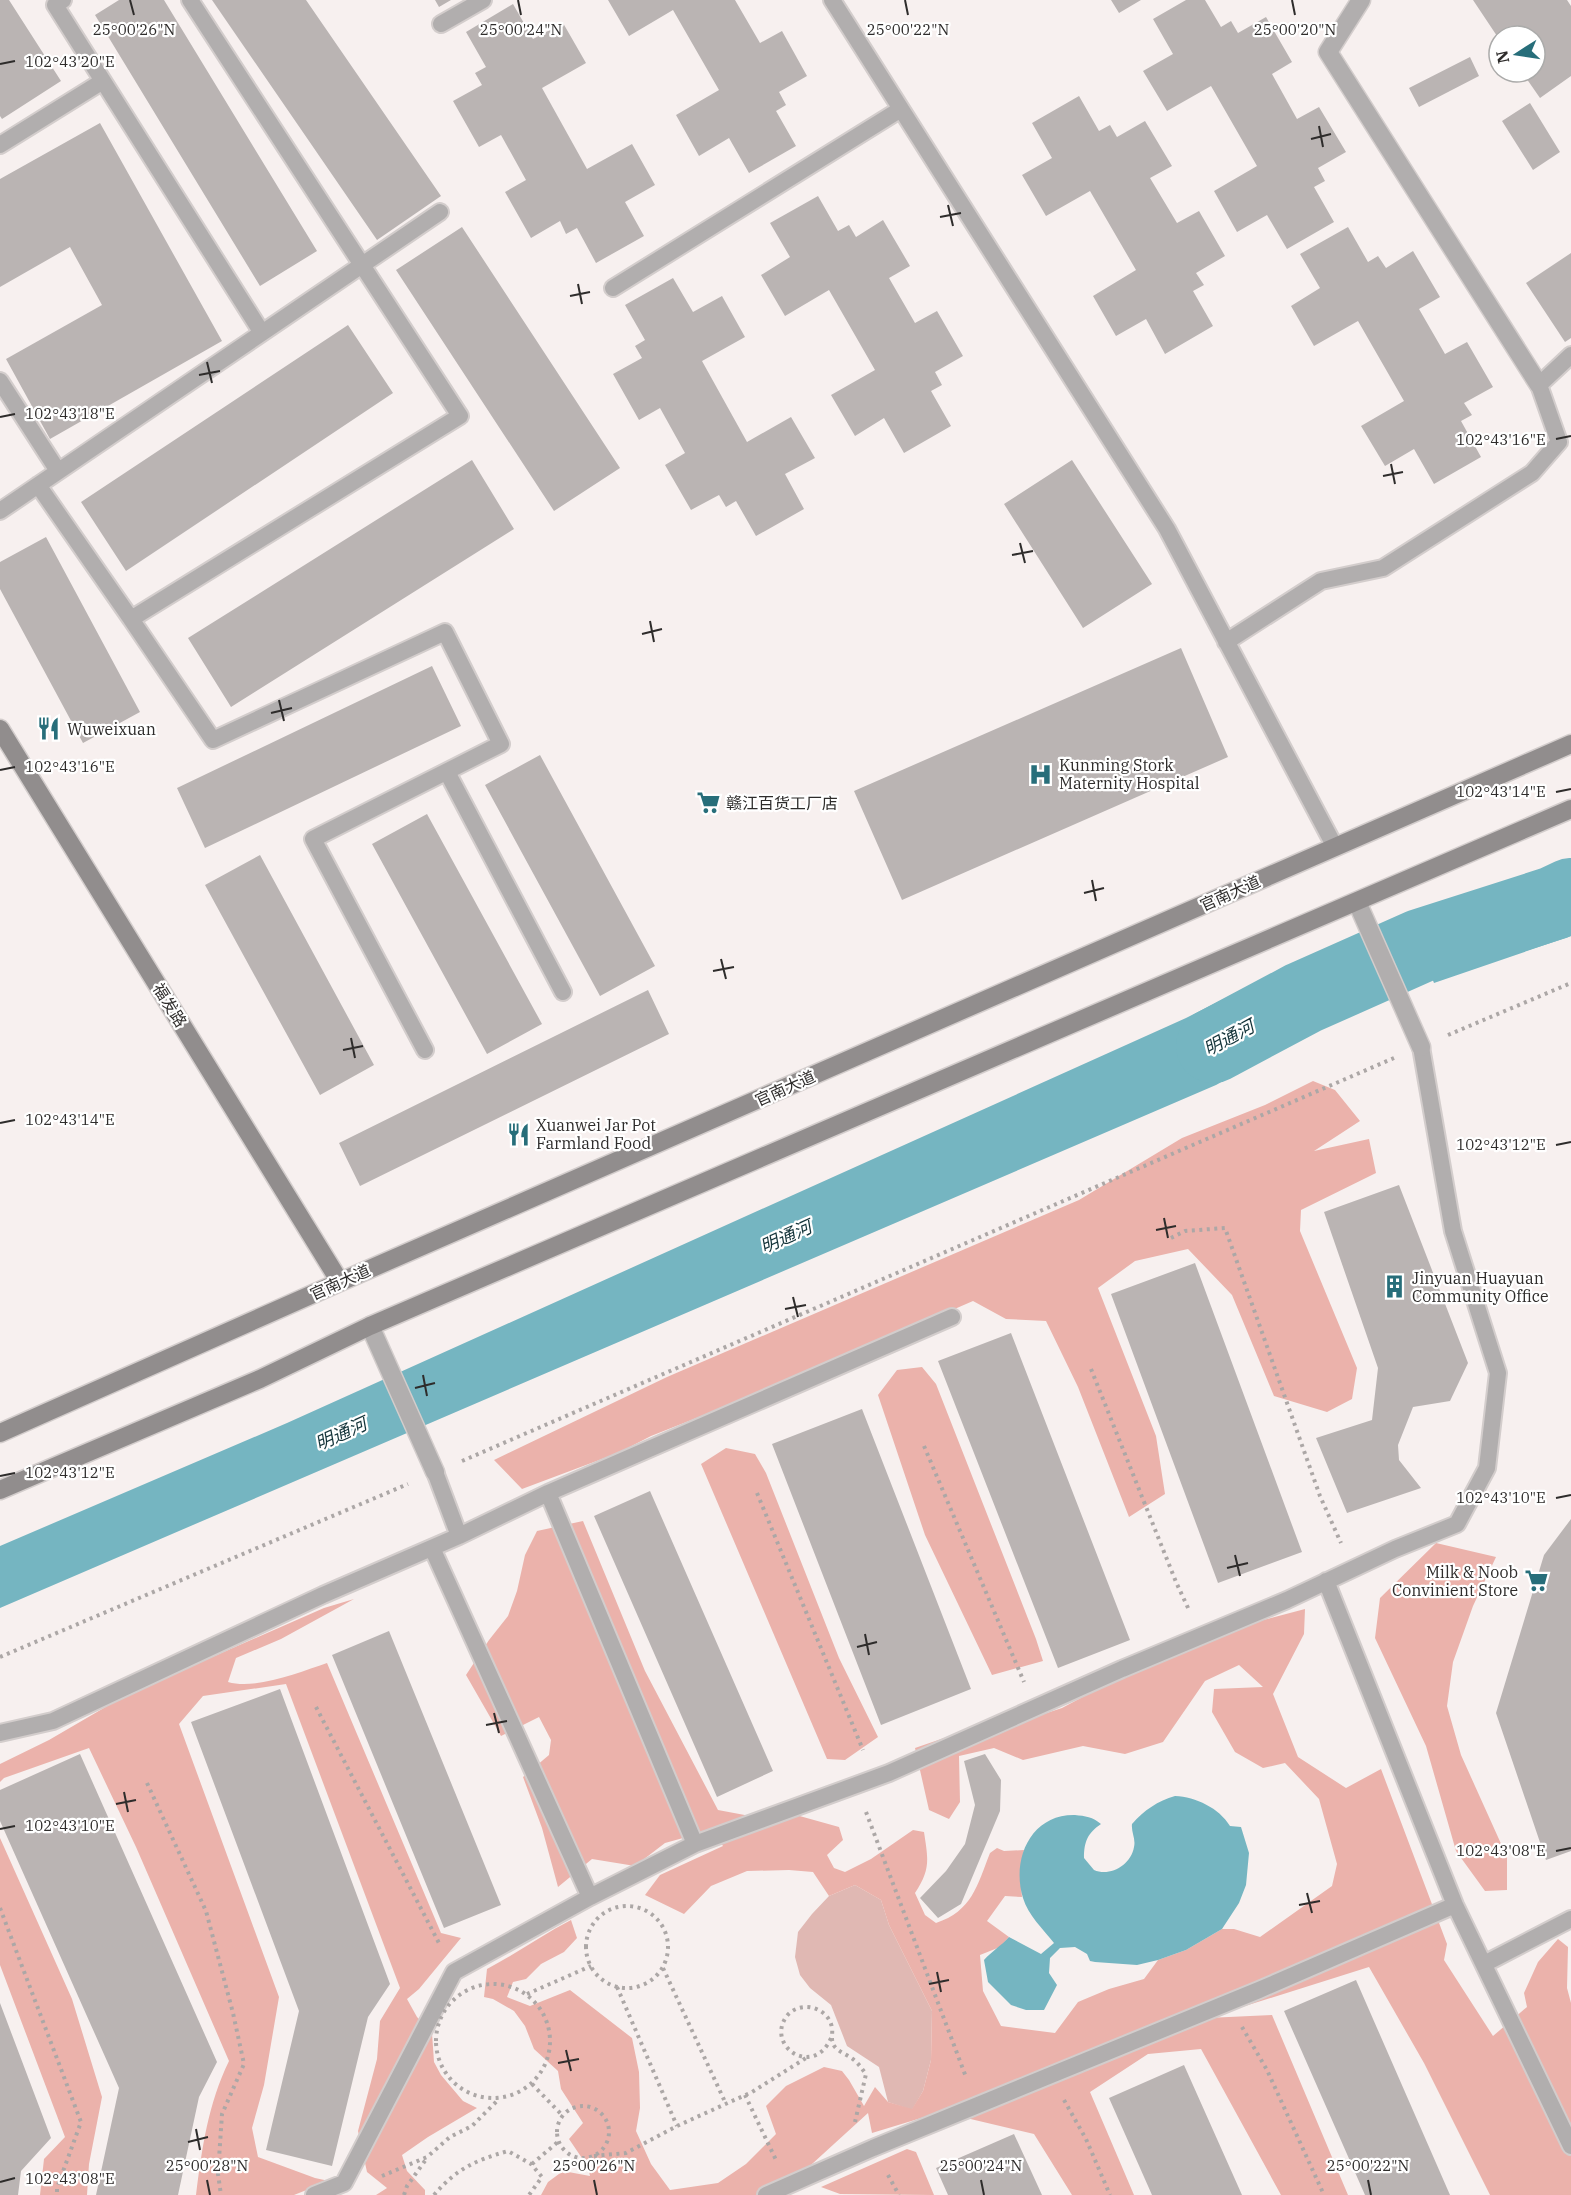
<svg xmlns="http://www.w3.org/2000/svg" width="1571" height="2195" font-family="'IBM Plex Serif','Noto Sans SC',serif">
	<rect width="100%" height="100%" fill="#f7f0ef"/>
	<path fill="#e0b8b3" d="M855,1885L881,1900L889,1925L932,2011L931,2060L923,2091L912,2110L888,2102L879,2067L847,2046L831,2005L810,1988L800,1975L795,1957L798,1932L812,1914L829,1896Z"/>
	<path fill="#ebb2ab" d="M1313,1081L1335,1090L1360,1121L1314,1151L1369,1139L1376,1173L1301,1210L1300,1231L1357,1368L1352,1399L1327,1412L1274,1396L1232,1295L1188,1249L1135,1261L1098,1288L1156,1436L1165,1494L1129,1517L1078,1387L1046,1321L1006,1319L973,1301L775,1387L651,1436L618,1453L522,1489L494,1460L667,1377L1079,1200L1182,1138L1265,1105Z
		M922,1367L936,1384L1036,1639L1043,1661L992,1675L925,1535L878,1395L897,1370Z
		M726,1448L755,1454L766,1473L839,1658L878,1737L845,1760L827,1759L701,1464Z
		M583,1521L645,1671L718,1810L750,1816L796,1815L839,1827L843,1840L827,1855L834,1868L845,1872L871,1859L913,1830L924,1832C928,1859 931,1869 915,1893L925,1915L936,1923C972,1911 977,1886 990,1853L997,1848L1004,1851L1024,1850L1020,1875L1022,1897L1005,1896L987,1921L1009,1937L1000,1947L980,1955L983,1991L1001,2026L1055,2033L1078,2002L1109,1989L1144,1979L1158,1960L1186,1950L1222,1929H1234L1260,1937L1332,1886L1337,1864L1319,1799L1285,1763L1263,1768L1235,1752L1212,1712L1214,1689L1263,1687L1239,1665L1205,1681L1163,1742L1125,1754L1083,1746L1023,1760L994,1748L959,1756L960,1802L949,1819L929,1810L915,1748L944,1738L1004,1727L1062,1708L1122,1676L1168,1657L1263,1620L1305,1609L1304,1634L1273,1694L1298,1757L1346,1788L1381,1769L1447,1944L1444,1960L1493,2036L1527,2007L1524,1993L1538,1962L1558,1939L1568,1947L1567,1988L1571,2003V2195H1490L1424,2063L1369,1967L1207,2018L1272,2015L1348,2195H1281L1201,2049L1148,2054L1090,2092L1134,2195H1072L1034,2134L941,2112L872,2133L868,2113L778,2195H541L548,2182L563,2171L590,2176L588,2167L569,2139L583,2123L561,2089L558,2071L534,2049L525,2026L514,2011L493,1999L484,1997L487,1969C516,1954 542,1935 571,1920L577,1938L564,1952L541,1964L526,1979L513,1982L507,1997L530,2006L570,1990L632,2038L639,2072L640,2108L636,2131L651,2164L670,2190L718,2183L746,2164L776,2134L766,2106L786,2086L824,2067L842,2071L849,2080L864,2106L875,2087L888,2102L912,2109L923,2091L931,2060L932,2011L889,1925L881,1900L855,1885L829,1896L813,1872L789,1870L747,1871L711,1886L684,1914L645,1895L660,1875L723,1846L712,1830L665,1843L635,1866L592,1859L558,1887L542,1828L523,1777L549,1755L551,1740L539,1717L501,1736L466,1675L489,1640L508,1616L517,1591L525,1555L537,1531Z
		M1436,1543L1496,1557L1473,1606L1453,1662L1447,1706L1461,1755L1507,1857V1890L1485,1891L1456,1851L1426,1746L1375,1638L1380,1598Z
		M354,1599L281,1639L236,1658L228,1682C256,1690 300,1672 327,1663L441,1933L461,1938L419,1989L407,1999L417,2017L432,2033L434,2062L441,2075L463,2101L477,2108L428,2137L402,2155L407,2171L425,2190V2195H376L387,2188L367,2172L358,2131L377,2059L380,2021L400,1988L286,1684L203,1696L179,1724L279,1997L264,2085L252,2128L258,2157L315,2178L329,2181L294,2195H196C202,2148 208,2104 229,2061L136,1847L89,1748L4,1778L0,1782V1764L49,1740L109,1705L194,1665L324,1608Z
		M0,1838L72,1999L102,2097L89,2164L87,2195H40L44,2159L65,2137L0,1965Z
		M907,2149L916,2152L934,2195L840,2194L821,2187Z"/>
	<path fill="#75b5c1" d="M1571,869V936L1434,983L1408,919L1538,883Z
		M1287,967L1315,1031L1216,1085L0,1608V1546L287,1423L1186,1018Z
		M1175,1796C1196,1797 1219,1808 1230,1826L1241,1827L1249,1853L1246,1885L1239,1903L1222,1929L1186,1950L1158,1960L1137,1965L1095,1962L1090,1961L1087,1954L1075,1947L1060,1948L1050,1958L1049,1973L1057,1985L1044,2010H1026L1011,2005L988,1982L984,1960C992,1951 1001,1946 1009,1937L1041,1954L1054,1943C1043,1929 1028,1915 1023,1898C1011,1859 1031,1814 1075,1815C1085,1816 1093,1817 1101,1824C1088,1833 1084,1841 1084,1858L1094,1870C1110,1877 1131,1865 1134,1847C1136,1839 1131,1832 1132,1824C1144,1810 1158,1801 1175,1796Z"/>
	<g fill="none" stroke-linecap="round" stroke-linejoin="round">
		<path stroke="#75b5c1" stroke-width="74" d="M1213,1046L1303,998L1420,946L1554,903L1571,895"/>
	</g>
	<path fill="#bab4b3" d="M0,0H9L61,81L2,119L0,116Z
		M119,0H164L317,251L260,286L95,15Z
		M212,0H306L441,196L377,240Z
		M435,0H451L439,7Z
		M608,0H735L760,43L782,31L807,76L779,92L786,105L776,111L796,146L749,173L729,138L699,156L676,115L719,90L673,10L629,36Z
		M1111,0H1141L1119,13Z
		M1186,0H1205L1221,27L1231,21L1238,33L1266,17L1292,62L1272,74L1297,119L1319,107L1346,152L1318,168L1325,181L1314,187L1334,222L1287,249L1267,215L1237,232L1214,191L1257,166L1211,86L1167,111L1143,71L1173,54L1153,19Z
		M1473,0H1567L1571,6V76L1540,98L1522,72H1535V36H1499V39Z
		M513,4L533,39L563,23L586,63L542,88L587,169L632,144L655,185L625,202L644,236L596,263L577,228L566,234L560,221L531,238L505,192L526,180L501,135L479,147L453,101L482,85L475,73L486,67L466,32Z
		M1470,57L1479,76L1419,107L1409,88Z
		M1079,96L1099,131L1110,125L1117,137L1145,121L1172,166L1150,178L1177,223L1199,211L1225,256L1196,273L1204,285L1193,291L1213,326L1165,354L1146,319L1116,336L1093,296L1136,270L1090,191L1046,216L1022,175L1052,158L1032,123Z
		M1530,103L1560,152L1533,170L1502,121Z
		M100,123L222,341L50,439L6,359L102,305L70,247L0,287V179Z
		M818,196L838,231L849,225L856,237L883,220L910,266L889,278L915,323L937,311L963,356L935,372L942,385L931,391L951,426L904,453L884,418L855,436L831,395L875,370L829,290L785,316L761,275L790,257L770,223Z
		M462,227L620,468L554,511L396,270Z
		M1348,227L1368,262L1378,256L1386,268L1413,251L1440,297L1419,309L1445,354L1467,342L1493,387L1464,403L1472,415L1461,421L1481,457L1434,484L1414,449L1385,466L1361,426L1404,401L1358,321L1314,346L1291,306L1320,288L1300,254Z
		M1571,253V338L1565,342L1526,283Z
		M673,278L693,312L722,296L745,337L702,361L747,442L791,417L815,458L785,474L804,509L756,536L736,501L726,507L719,495L691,510L665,465L685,453L660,408L639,420L613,374L642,358L635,346L645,340L625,305Z
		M348,325L393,393L126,571L81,502Z
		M472,460L514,529L231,707L188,638Z
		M1072,460L1152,584L1083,628L1004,504Z
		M46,537L140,712L83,743L0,589V562Z
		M1181,648L1228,757L902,900L854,791Z
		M432,666L461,726L205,848L177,788Z
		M540,755L655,966L600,996L485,785Z
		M427,814L542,1024L487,1054L372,844Z
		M260,855L374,1065L320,1095L205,885Z
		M648,990L669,1034L360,1186L339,1143Z
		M1399,1185L1468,1363L1450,1401L1413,1407L1398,1445L1399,1460L1421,1488L1347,1513L1316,1438L1372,1420L1378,1368L1324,1212Z
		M1195,1263L1302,1552L1218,1583L1111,1294Z
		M1011,1333L1130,1640L1058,1668L938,1361Z
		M862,1409L971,1689L881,1725L772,1444Z
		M650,1491L773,1771L717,1797L594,1516Z
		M1571,1519V1851L1546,1860L1496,1713L1544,1555Z
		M389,1631L501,1905L444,1928L332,1655Z
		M280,1689L390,1984L368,2017L332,2166L266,2150L299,2011L191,1722Z
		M80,1754L217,2062L199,2097L178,2195H96L119,2088L0,1821V1790Z
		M985,1754L1001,1780L1000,1811L961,1904L938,1918L920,1898L946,1871L965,1844L975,1805L964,1761Z
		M1356,1980L1450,2195H1365L1284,2011Z
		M0,2003L51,2138L21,2171L18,2195H0Z
		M1184,2065L1242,2195H1152L1109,2098Z
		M1014,2134L1042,2195H948L936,2168Z"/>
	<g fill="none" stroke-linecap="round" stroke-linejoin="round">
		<defs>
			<path id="lane" d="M63,0L55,5L262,333
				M832,0L1167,529L1335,847
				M441,24L483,0
				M0,145L103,81
				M613,288L901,109
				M0,381L58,471
				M38,485L131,619L460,416L190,0
				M0,511L440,212
				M131,619L213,740L445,632L501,744L313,839L425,1050
				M1226,642L1321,581L1383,568L1532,473L1559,442L1539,385L1571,355
				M447,772L563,992
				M548,1493L695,1844
				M459,1536L548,1493L952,1317
				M432,1548L590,1897
				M1326,1581L1455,1905L1571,2146
				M0,1733L53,1721L323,1595L459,1536L435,1472
				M1484,1964L1571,1919
				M314,2195L344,2183L454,1972L590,1897L695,1844L889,1773L1122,1669L1287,1600L1395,1549L1457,1524L1487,1468L1498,1373L1453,1231L1421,1047
				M766,2195L873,2148L1259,1990L1455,1905"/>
			<path id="street" d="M1361,0L1328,52L1539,385
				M1357,902L1421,1047
				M370,1326L435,1472"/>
			<path id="secondary" d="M0,729L340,1282
				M0,1433L340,1282L1571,744
				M0,1490L260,1379L370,1326L1571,809"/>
		</defs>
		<use href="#lane" stroke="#d3cdcc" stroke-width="20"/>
		<use href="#street" stroke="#d3cdcc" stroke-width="21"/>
		<use href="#secondary" stroke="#d3cdcc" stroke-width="21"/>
		<path stroke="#aca7a6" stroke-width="4" stroke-dasharray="3 4.5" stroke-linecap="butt" d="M1448,1035L1571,983
			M1171,1238L1185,1231L1225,1228L1320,1496L1341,1543
			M1091,1369L1176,1582L1189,1610
			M924,1446L1024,1682
			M462,1461L1394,1058
			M757,1493L863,1750
			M0,1657L408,1484
			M316,1707L440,1945
			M147,1783L206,1911L233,2013L244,2064L222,2114L218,2174L221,2195
			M866,1812L966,2077
			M586 1947a41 41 0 1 1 82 0a41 41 0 1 1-82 0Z
			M0,1908L81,2122L57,2188V2195
			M663,1968L726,2104
			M436 2041a57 57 0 1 1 114 0a57 57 0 1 1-114 0Z
			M617,1987L677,2126
			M527,1994L591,1966
			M1242,2027L1267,2070L1324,2195
			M831,2038C814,2078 766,2047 786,2017C790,2011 798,2007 806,2007C818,2007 830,2015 832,2028C833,2035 830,2041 835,2047C839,2052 848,2055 854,2060C859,2064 862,2069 866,2074L855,2122
			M532,2084L562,2115
			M745,2095L776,2160
			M1064,2100L1086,2139L1110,2195
			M557 2132a26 26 0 1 1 52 0a26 26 0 1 1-52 0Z
			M594,2156L626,2153L677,2126L752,2092L806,2058
			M532,2164L559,2141
			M888,2175L899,2195
			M382,2176L427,2157L450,2137L472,2126L499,2099
			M404,2195L407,2186L427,2158
			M434,2195C456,2169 476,2160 508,2151L531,2164L542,2177L529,2195"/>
		<use href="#lane" stroke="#b1aeae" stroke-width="16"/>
		<use href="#street" stroke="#b1aeae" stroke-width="18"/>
		<use href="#secondary" stroke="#918d8d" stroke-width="18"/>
	</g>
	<path fill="none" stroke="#2e2c2b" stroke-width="2" d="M130,0L134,15M518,0L521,15M905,0L908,15M1292,0L1295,15M0,64L15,61M1319,126L1323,147M1311,139L1331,134M948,205L953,226M940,217L961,213M578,284L582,304M570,296L590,292M207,362L212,383M199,375L220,371M0,417L15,414M1556,439L1571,436M1391,464L1395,484M1383,476L1403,472M1020,543L1025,563M1012,555L1033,551M650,621L654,642M642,634L662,629M279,700L284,721M271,713L292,708M0,770L15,767M1556,792L1571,789M1092,880L1096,901M1084,893L1104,888M721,959L726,979M713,971L734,967M351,1038L355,1058M343,1050L363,1046M0,1123L15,1120M1556,1145L1571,1142M1164,1218L1168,1238M1156,1230L1176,1226M793,1297L798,1317M785,1309L806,1305M423,1375L427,1396M415,1388L435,1383M0,1476L15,1473M1556,1498L1571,1495M1235,1555L1240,1576M1227,1568L1248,1563M865,1634L869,1655M857,1647L877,1642M494,1713L499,1733M486,1725L507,1721M124,1792L128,1812M116,1804L136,1800M0,1829L15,1826M1556,1851L1571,1848M1307,1893L1312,1913M1299,1905L1320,1901M937,1972L941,1992M929,1984L949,1980M566,2050L571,2071M558,2063L579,2059M196,2129L200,2150M188,2142L208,2137M207,2180L210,2195M594,2180L597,2195M981,2180L984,2195M1368,2180L1371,2195M0,2182L15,2178"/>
	<defs>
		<symbol id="restaurant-bare" viewBox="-9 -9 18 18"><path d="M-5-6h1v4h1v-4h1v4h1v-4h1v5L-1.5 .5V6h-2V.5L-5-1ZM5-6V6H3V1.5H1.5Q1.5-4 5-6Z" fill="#276e7a" stroke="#fff" stroke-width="2.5" paint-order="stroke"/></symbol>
		<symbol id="hospital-bare" viewBox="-9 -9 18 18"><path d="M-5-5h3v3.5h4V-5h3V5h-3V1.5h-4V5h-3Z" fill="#276e7a" stroke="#fff" stroke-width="2.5" paint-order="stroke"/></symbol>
		<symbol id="supermarket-bare" viewBox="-9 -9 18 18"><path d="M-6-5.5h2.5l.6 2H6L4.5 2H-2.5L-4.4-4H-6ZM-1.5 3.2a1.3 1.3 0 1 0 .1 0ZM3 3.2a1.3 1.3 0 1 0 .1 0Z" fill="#276e7a" stroke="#fff" stroke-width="2.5" paint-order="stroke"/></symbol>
		<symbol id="building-bare" viewBox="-9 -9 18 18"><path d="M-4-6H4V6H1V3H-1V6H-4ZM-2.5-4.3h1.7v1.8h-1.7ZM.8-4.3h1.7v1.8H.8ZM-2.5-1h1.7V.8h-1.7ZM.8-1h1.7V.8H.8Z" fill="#276e7a" stroke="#fff" stroke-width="2.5" paint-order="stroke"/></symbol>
	</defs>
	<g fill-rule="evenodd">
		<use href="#restaurant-bare" x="32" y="712" width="33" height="33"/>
		<use href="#hospital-bare" x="1024" y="758" width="33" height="33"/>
		<use href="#supermarket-bare" x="692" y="786" width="33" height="33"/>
		<use href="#restaurant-bare" x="502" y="1118" width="33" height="33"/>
		<use href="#building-bare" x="1378" y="1270" width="33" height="33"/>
		<use href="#supermarket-bare" x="1520" y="1564" width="33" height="33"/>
	</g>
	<g text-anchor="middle" stroke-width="4.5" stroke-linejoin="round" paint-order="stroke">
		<g font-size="16" fill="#2e2c2b" stroke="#fff" text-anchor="start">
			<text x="67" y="735">Wuweixuan</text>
			<text x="1059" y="771">Kunming Stork<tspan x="1059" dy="18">Maternity Hospital</tspan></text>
			<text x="726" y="809">赣江百货工厂店</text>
			<text x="536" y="1131">Xuanwei Jar Pot<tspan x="536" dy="18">Farmland Food</tspan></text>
			<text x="1412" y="1284">Jinyuan Huayuan<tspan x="1412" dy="18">Community Office</tspan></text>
			<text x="1518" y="1578" text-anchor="end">Milk &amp; Noob<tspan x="1518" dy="18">Convinient Store</tspan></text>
		</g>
		<g font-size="16" fill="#2e2c2b" stroke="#fff">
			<text transform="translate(1230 893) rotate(-24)" y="6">官南大道</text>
			<text transform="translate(170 1005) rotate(58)" y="6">福发路</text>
			<text transform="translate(785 1088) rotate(-24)" y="6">官南大道</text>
			<text transform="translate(340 1282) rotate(-24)" y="6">官南大道</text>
		</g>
		<g font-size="18" font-style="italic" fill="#133339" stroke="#fff">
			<text transform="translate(1229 1038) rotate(-28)" y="6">明通河</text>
			<text transform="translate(786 1237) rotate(-24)" y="6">明通河</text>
			<text transform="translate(341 1434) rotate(-24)" y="6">明通河</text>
		</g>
	</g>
	<g font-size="15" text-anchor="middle" fill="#2e2c2b" stroke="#fff" stroke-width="4.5" stroke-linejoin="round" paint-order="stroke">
		<text x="134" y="35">25°00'26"N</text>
		<text x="521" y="35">25°00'24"N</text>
		<text x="908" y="35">25°00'22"N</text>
		<text x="1295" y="35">25°00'20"N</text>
		<text x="70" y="67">102°43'20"E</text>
		<text x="70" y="419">102°43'18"E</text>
		<text x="1501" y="445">102°43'16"E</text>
		<text x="70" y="772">102°43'16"E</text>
		<text x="1501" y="797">102°43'14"E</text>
		<text x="70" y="1125">102°43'14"E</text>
		<text x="1501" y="1150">102°43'12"E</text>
		<text x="70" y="1478">102°43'12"E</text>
		<text x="1501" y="1503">102°43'10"E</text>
		<text x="70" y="1831">102°43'10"E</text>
		<text x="1501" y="1856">102°43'08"E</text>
		<text x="207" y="2171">25°00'28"N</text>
		<text x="594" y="2171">25°00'26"N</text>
		<text x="981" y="2171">25°00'24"N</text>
		<text x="1368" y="2171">25°00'22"N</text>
		<text x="70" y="2184">102°43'08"E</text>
	</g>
	<g transform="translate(1517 54) rotate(258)"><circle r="28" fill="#ffffff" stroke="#ababaa" stroke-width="1.5"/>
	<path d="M0-4.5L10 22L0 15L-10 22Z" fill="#276e7a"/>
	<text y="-9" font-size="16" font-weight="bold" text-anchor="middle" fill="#2e2c2b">N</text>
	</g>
</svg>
